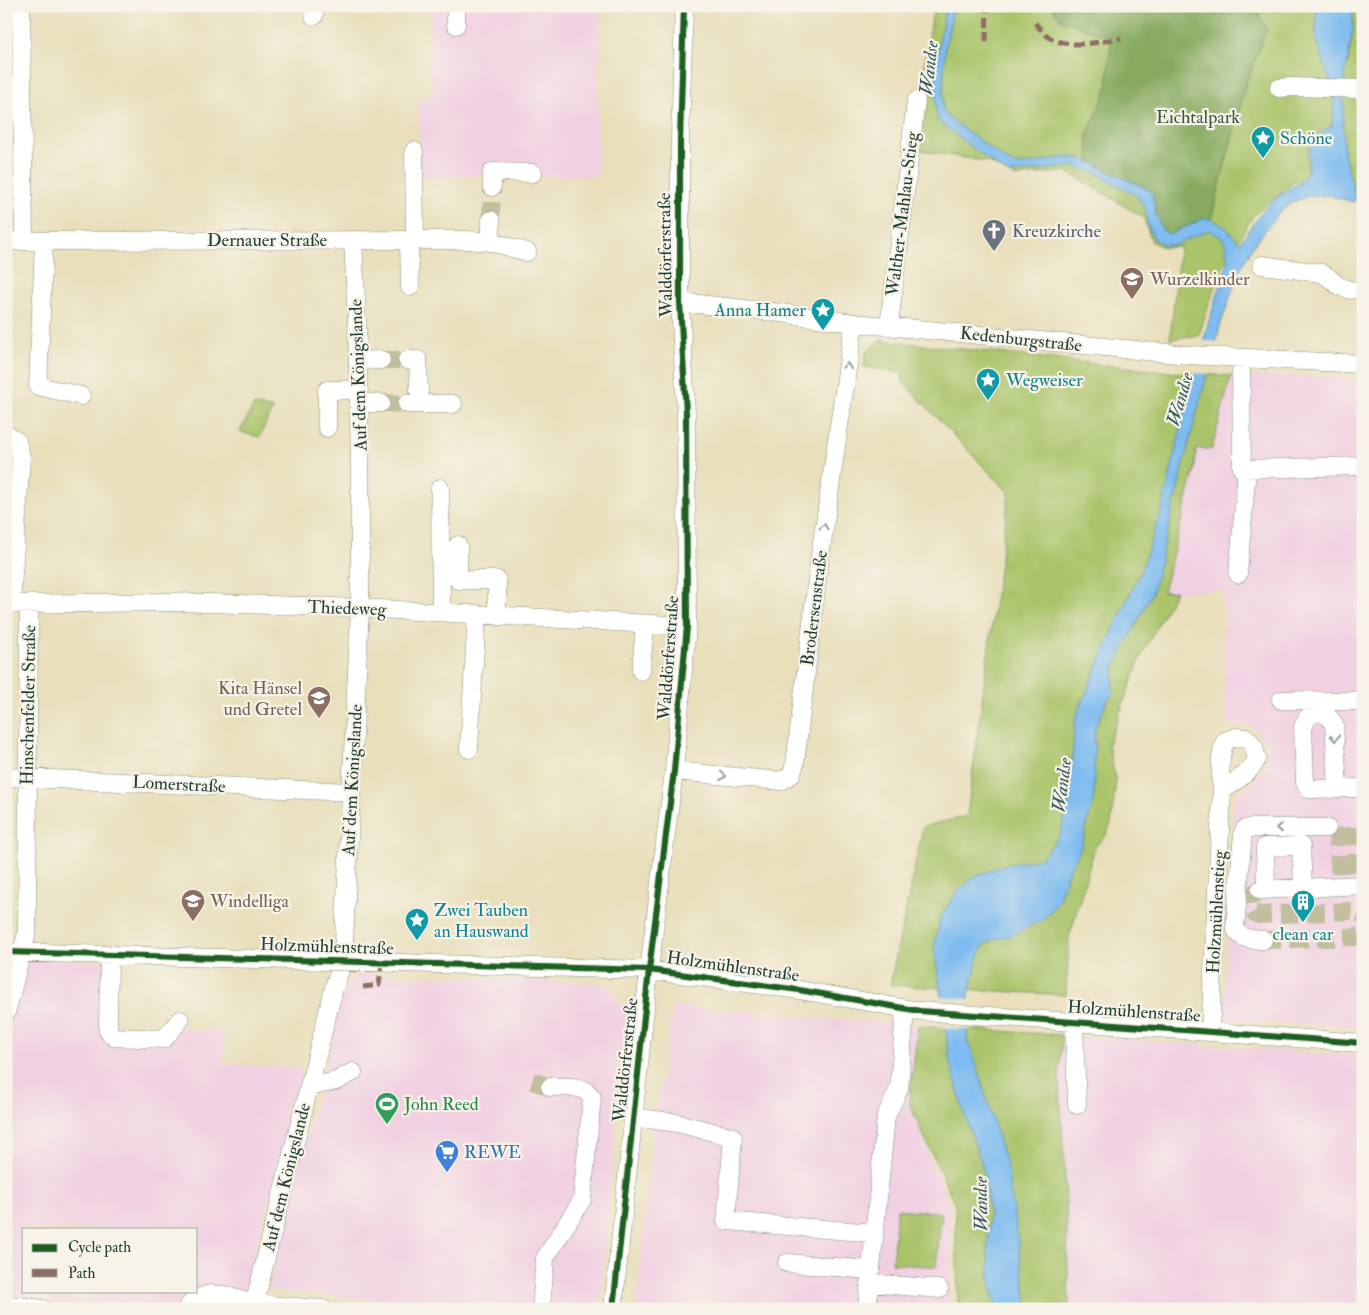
<svg xmlns="http://www.w3.org/2000/svg" width="1369" height="1315" font-family="'IM FELL Double Pica',serif">
	<rect width="100%" height="100%" fill="#f7f3e8"/>
	<filter id="ink" filterUnits="userSpaceOnUse"><feTurbulence type="fractalNoise" baseFrequency=".02" numOctaves="2"/><feDisplacementMap in="SourceGraphic" scale="10" xChannelSelector="R" yChannelSelector="G"/><feConvolveMatrix kernelMatrix="1 2 1 2 8 2 1 2 1" color-interpolation-filters="sRGB"/></filter>
	<filter id="wash" filterUnits="userSpaceOnUse"><feTurbulence type="fractalNoise" baseFrequency=".0096" numOctaves="4" result="noise"/><feDisplacementMap in="SourceGraphic" scale="20" xChannelSelector="R" yChannelSelector="G"/><feGaussianBlur stdDeviation="1.12" result="paint"/><feColorMatrix in="noise" values="0 0 0 0 0 0 0 0 0 0 0 0 0 0 0 0 0 1.4 0 .05"/><feComposite in="paint" operator="in"/></filter>
	<g filter="url(#wash)">
		<rect width="100%" height="100%" fill="#e9dfbb"/>
		<path fill="#f1d0e2" fill-rule="evenodd" d="M430,6H600L597,176H421L419,98L431,97Z
			M1231,376H1322L1354,379L1359,400V461L1363,631V1027L1223,1020L1234,799L1267,768L1268,744L1251,726L1226,723L1223,590L1163,592L1195,469L1196,449H1212Z
			M26,959L110,962L107,1025L224,1031L223,1064L303,1068L240,1309H6V1039ZM24,1229H196V1291H24Z
			M358,974L600,983L612,990L626,1014L600,1309H484L268,1290L346,985Z
			M673,1006L918,1026L909,1103L950,1208V1309H636L655,1121Z
			M1062,1035L1363,1056V1309H1037V1307L1068,1305L1059,1079Z"/>
		<path fill="#aac46a" stroke="#64804f" d="M934,6H1317L1316,38L1348,64L1353,30V6H1363V202L1295,181L1253,216L1219,274L1199,335L1170,339L1180,246L1165,248L1152,242L1143,217L1066,171L1015,177L988,162L915,149L925,60Z
			M880,340L1169,372L1231,376L1212,449H1196L1195,469L1163,592L1176,591L1142,654L1108,744L1116,781L1111,823L1107,834L1095,847L1069,938L1066,995L890,985L923,827L967,816L1009,493L902,381L903,373L864,367L866,351Z
			M254,405L273,409L259,437L240,432Z
			M918,1026L1062,1035L1059,1079L1065,1175L1069,1305L1037,1307V1309H957L958,1298L955,1204L909,1103Z
			M897,1209L942,1213L936,1267L892,1263Z"/>
		<path fill="#87aa5e" stroke="#537449" d="M1051,6H1254L1267,29L1246,84L1211,219H1203L1170,234L1163,231L1156,214L1152,192L1138,183L1121,178L1089,160L1087,135L1107,89L1111,38L1060,19Z"/>
		<path fill="#7dbbf0" stroke="#4e7c92" d="M946,6H954L946,42L943,88V109L947,116L1008,162C1025,170 1051,156 1072,157C1091,159 1104,170 1121,177C1133,182 1141,185 1152,192L1156,214L1163,231L1170,234L1203,219H1211L1225,227L1240,243C1250,228 1262,211 1276,198C1284,191 1297,186 1304,178C1310,170 1307,160 1309,151C1311,141 1322,130 1332,126L1335,97L1316,38L1317,6H1353V30L1344,82L1343,123L1344,155L1353,186L1355,198L1354,202L1327,195L1310,196L1292,202L1278,214L1253,246L1240,270L1221,323L1190,438L1153,591L1114,668L1113,694L1107,701L1095,728L1094,798L1081,848L1067,875L1057,904L1042,920L1011,936L994,939L983,946L978,958L969,994L967,1042L972,1050L1007,1167L1028,1309H997L991,1287L988,1252L989,1212L982,1165L964,1113L950,1062L934,946L941,916L957,892L974,877L1000,866L1042,858L1060,835L1069,800L1075,719L1109,639L1140,573L1162,509L1188,397L1208,324L1228,262L1225,243L1222,238L1209,230L1175,245H1164L1155,240L1148,226L1145,208L1137,196L1094,172L1073,166L1010,174L1003,171L938,121C931,89 939,38 946,6Z"/>
		<path fill="#e9dfbb" d="M1201,341L1219,342L1211,374L1192,373Z
			M939,997L971,999L970,1030L943,1028Z"/>
	</g>
	<g filter="url(#ink)">
		<g fill="none" stroke-linecap="round" stroke-linejoin="round">
			<path stroke="#c1bfa0" stroke-width="18" stroke-dasharray="18 9" stroke-linecap="butt" d="M491,220L492,187
				M381,360H407
				M381,403L407,404
				M1353,827L1355,879
				M1337,828L1340,880
				M1260,890C1250,893 1248,904 1254,913L1259,915L1351,911H1357L1363,915
				M1263,940L1355,937L1360,935L1363,931
				M532,1081L550,1087"/>
			<defs>
				<path id="minor" d="M21,6L24,241
					M456,6V25
					M314,16L315,6
					M1279,88L1290,87L1363,89
					M414,151L415,240
					M492,187V172L533,173
					M409,240L410,287
					M6,241L466,240L491,242L527,252
					M44,241L38,386L81,396
					M491,242V220
					M1262,265L1321,273C1334,279 1334,287 1351,290
					M680,302L781,313L854,323L1188,355L1363,364
					M889,326L916,101
					M1241,359L1242,469L1363,466
					M407,360H418L419,391
					M358,361L381,360
					M359,403H381
					M407,404H453
					M327,428V390H359
					M6,434L17,441L21,457L11,604
					M440,488L441,612
					M458,545V580H497V616
					M1238,574L1247,469
					M6,604L177,602L360,608L687,626
					M641,671L645,624
					M1281,700L1363,701
					M469,749L477,614
					M674,771L781,781L791,775L795,764L819,563L854,323
					M6,777L351,792
					M1338,789L1334,724L1325,713L1315,712L1307,718L1303,727L1305,783L1309,789L1363,788
					M1266,889L1265,847L1301,846L1303,887
					M1260,890L1363,885
					M1263,940C1252,939 1240,940 1235,928L1243,833L1245,829L1249,828H1327
					M6,952L649,970L799,990L920,1011L1363,1043
					M109,955L108,1031L114,1037L164,1039L180,1020
					M6,1013L27,933L29,604
					M1074,1022L1077,1105
					M1210,1032L1222,791C1220,773 1219,758 1225,741L1236,737L1247,738L1254,747L1257,759C1249,774 1235,781 1222,791
					M309,1087L336,1081L353,1072
					M634,1117L677,1123L733,1137L726,1221L874,1233
					M787,1263L871,1270
					M870,1283L939,1289
					M11,1305L42,1309
					M186,1309L195,1299L210,1294L224,1295L254,1304L323,1309
					M253,1309L335,984L343,962L360,608V461L357,321L353,240
					M541,1309L545,1258L582,1200L592,1097C583,1084 564,1087 550,1087
					M613,1309L649,970L674,771L687,626L686,413L680,302V141L684,6
					M867,1309L886,1116L899,1089L905,1009"/>
			</defs>
			<use href="#minor" stroke="#848e78" stroke-width="19"/>
			<use href="#minor" stroke="#fff" stroke-width="18"/>
			<path stroke="#8d6e63" stroke-width="5" stroke-dasharray="10 5" stroke-linecap="butt" d="M1035,23C1039,28 1044,33 1049,37C1069,50 1099,42 1121,38
				M986,42L987,6
				M363,987L379,985L382,963"/>
			<defs>
				<path id="cycleway" d="M1363,397V469
					M6,952L649,970L799,990L920,1011L1363,1043
					M613,1309L649,970L674,771L687,626L686,413L680,302V141L684,6"/>
			</defs>
			<use href="#cycleway" stroke="#f7f3e8" stroke-width="9"/>
			<use href="#cycleway" stroke="#1b5e20" stroke-width="6"/>
		</g>
		<defs><path id="oneway-chevron" d="M-2-3.5L2.5 0L-2 3.5" fill="none" stroke-width="1.6" stroke-linecap="round" stroke-linejoin="round" transform="scale(1.25)"/></defs>
		<g stroke="#8f9e9a">
			<use href="#oneway-chevron" transform="translate(847 366) rotate(-82)"/>
			<use href="#oneway-chevron" transform="translate(824 527) rotate(-82)"/>
			<use href="#oneway-chevron" transform="translate(1335 738) rotate(87)"/>
			<use href="#oneway-chevron" transform="translate(723 776) rotate(5)"/>
			<use href="#oneway-chevron" transform="translate(1279 828) rotate(-180)"/>
		</g>
	</g>
	<defs>
		<symbol id="sight-pin" viewBox="-11 -11 22 30"><path d="M0 17L-7.5 6A9.5 9.5 0 1 1 7.5 6Z" fill="#0f9aa8" stroke="#f7f3e8"/><path d="M0-6L1.8-2.2L6-1.7L2.9 1.2L3.7 5.4L0 3.3L-3.7 5.4L-2.9 1.2L-6-1.7L-1.8-2.2Z" fill="#fff"/></symbol>
		<symbol id="church-pin" viewBox="-11 -11 22 30"><path d="M0 17L-7.5 6A9.5 9.5 0 1 1 7.5 6Z" fill="#6b7280" stroke="#f7f3e8"/><path d="M-1.2-6h2.4v3.5h3.3v2.4h-3.3V6h-2.4V-.1h-3.3v-2.4h3.3Z" fill="#fff"/></symbol>
		<symbol id="school-pin" viewBox="-11 -11 22 30"><path d="M0 17L-7.5 6A9.5 9.5 0 1 1 7.5 6Z" fill="#8d6e63" stroke="#f7f3e8"/><path d="M0-5L7-2L0 1L-7-2ZM-4 1L0 2.5L4 1V4Q0 6-4 4Z" fill="#fff"/></symbol>
		<symbol id="building-pin" viewBox="-11 -11 22 30"><path d="M0 17L-7.5 6A9.5 9.5 0 1 1 7.5 6Z" fill="#0f9aa8" stroke="#f7f3e8"/><path d="M-4-6H4V6H1V3H-1V6H-4ZM-2.5-4.3h1.7v1.8h-1.7ZM.8-4.3h1.7v1.8H.8ZM-2.5-1h1.7V.8h-1.7ZM.8-1h1.7V.8H.8Z" fill="#fff"/></symbol>
		<symbol id="stadium-pin" viewBox="-11 -11 22 30"><path d="M0 17L-7.5 6A9.5 9.5 0 1 1 7.5 6Z" fill="#2e9e5b" stroke="#f7f3e8"/><path d="M0-5a6.5 5 0 1 0 0 10a6.5 5 0 1 0 0-10ZM-3.5-1.8h7v3.6h-7Z" fill="#fff"/></symbol>
		<symbol id="supermarket-pin" viewBox="-11 -11 22 30"><path d="M0 17L-7.5 6A9.5 9.5 0 1 1 7.5 6Z" fill="#3f7fe0" stroke="#f7f3e8"/><path d="M-6-5.5h2.5l.6 2H6L4.5 2H-2.5L-4.4-4H-6ZM-1.5 3.2a1.3 1.3 0 1 0 .1 0ZM3 3.2a1.3 1.3 0 1 0 .1 0Z" fill="#fff"/></symbol>
	</defs>
	<g fill-rule="evenodd">
		<use href="#sight-pin" x="1249" y="124" width="28" height="38"/>
		<use href="#church-pin" x="980" y="217" width="28" height="38"/>
		<use href="#school-pin" x="1118" y="265" width="28" height="38"/>
		<use href="#sight-pin" x="809" y="296" width="28" height="38"/>
		<use href="#sight-pin" x="974" y="366" width="28" height="38"/>
		<use href="#school-pin" x="305" y="684" width="28" height="38"/>
		<use href="#school-pin" x="179" y="887" width="28" height="38"/>
		<use href="#building-pin" x="1289" y="888" width="28" height="38"/>
		<use href="#sight-pin" x="403" y="906" width="28" height="38"/>
		<use href="#stadium-pin" x="373" y="1090" width="28" height="38"/>
		<use href="#supermarket-pin" x="433" y="1138" width="28" height="38"/>
	</g>
	<g text-anchor="middle" stroke-width="4.5" stroke-linejoin="round" paint-order="stroke">
		<g font-size="18" fill="#3b583f" stroke="#f7f3e8">
			<text x="1198" y="123">Eichtalpark</text>
		</g>
		<g font-size="18" fill="#0d838f" stroke="#f7f3e8" text-anchor="start">
			<text x="1280" y="144">Schöne</text>
			<text x="806" y="316" text-anchor="end">Anna Hamer</text>
			<text x="1006" y="386">Wegweiser</text>
			<text x="434" y="916">Zwei Tauben<tspan x="434" dy="21">an Hauswand</tspan></text>
			<text x="1303" y="940" text-anchor="middle">clean car</text>
		</g>
		<g font-size="18" fill="#1f3d34" stroke="#f7f3e8">
			<text transform="translate(902 214) rotate(-83)" y="6">Walther-Mahlau-Stieg</text>
			<text x="267" y="246">Dernauer Straße</text>
			<text transform="translate(665 255) rotate(-91)" y="6">Walddörferstraße</text>
			<text transform="translate(1021 339) rotate(6)" y="6">Kedenburgstraße</text>
			<text transform="translate(358 375) rotate(-92)" y="6">Auf dem Königslande</text>
			<text transform="translate(347 608) rotate(2)" y="6">Thiedeweg</text>
			<text transform="translate(814 608) rotate(-83)" y="6">Brodersenstraße</text>
			<text transform="translate(668 658) rotate(-86)" y="6">Walddörferstraße</text>
			<text transform="translate(28 705) rotate(-89)" y="6">Hinschenfelder Straße</text>
			<text transform="translate(352 780) rotate(-87)" y="6">Auf dem Königslande</text>
			<text transform="translate(179 784) rotate(3)" y="6">Lomerstraße</text>
			<text transform="translate(1216 912) rotate(-87)" y="6">Holzmühlenstieg</text>
			<text transform="translate(327 946) rotate(2)" y="6">Holzmühlenstraße</text>
			<text transform="translate(733 966) rotate(8)" y="6">Holzmühlenstraße</text>
			<text transform="translate(1134 1011) rotate(4)" y="6">Holzmühlenstraße</text>
			<text transform="translate(625 1060) rotate(-84)" y="6">Walddörferstraße</text>
			<text transform="translate(286 1177) rotate(-76)" y="6">Auf dem Königslande</text>
		</g>
		<g font-size="18" fill="#5b616d" stroke="#f7f3e8" text-anchor="start">
			<text x="1012" y="237">Kreuzkirche</text>
		</g>
		<g font-size="18" fill="#785e54" stroke="#f7f3e8" text-anchor="start">
			<text x="1150" y="285">Wurzelkinder</text>
			<text x="302" y="694" text-anchor="end">Kita Hänsel<tspan x="302" dy="21">und Gretel</tspan></text>
			<text x="210" y="907">Windelliga</text>
		</g>
		<g font-size="18" fill="#27864d" stroke="#f7f3e8" text-anchor="start">
			<text x="404" y="1110">John Reed</text>
		</g>
		<g font-size="18" fill="#366cbe" stroke="#f7f3e8" text-anchor="start">
			<text x="464" y="1158">REWE</text>
		</g>
		<g font-size="19" font-style="italic" fill="#365c63" stroke="#f7f3e8">
			<text transform="translate(928 68) rotate(-84)" y="7">Wandse</text>
			<text transform="translate(1179 399) rotate(-74)" y="7">Wandse</text>
			<text transform="translate(1061 785) rotate(-83)" y="7">Wandse</text>
			<text transform="translate(980 1204) rotate(-91)" y="7">Wandse</text>
		</g>
	</g>
	<rect width="1369" height="1315" fill="none" stroke="#f7f3e8" stroke-width="25"/>
	<rect x="22" y="1228" width="175" height="65" fill="#f7f3e8" stroke="#a1aaa0"/>
	<rect x="32" y="1244" width="25" height="8" fill="#1b5e20" stroke="#a1aaa0"/>
	<text x="68" y="1252" font-size="15" fill="#1f3d34">Cycle path</text>
	<rect x="32" y="1269" width="25" height="8" fill="#8d6e63" stroke="#a1aaa0"/>
	<text x="68" y="1278" font-size="15" fill="#1f3d34">Path</text>
</svg>
